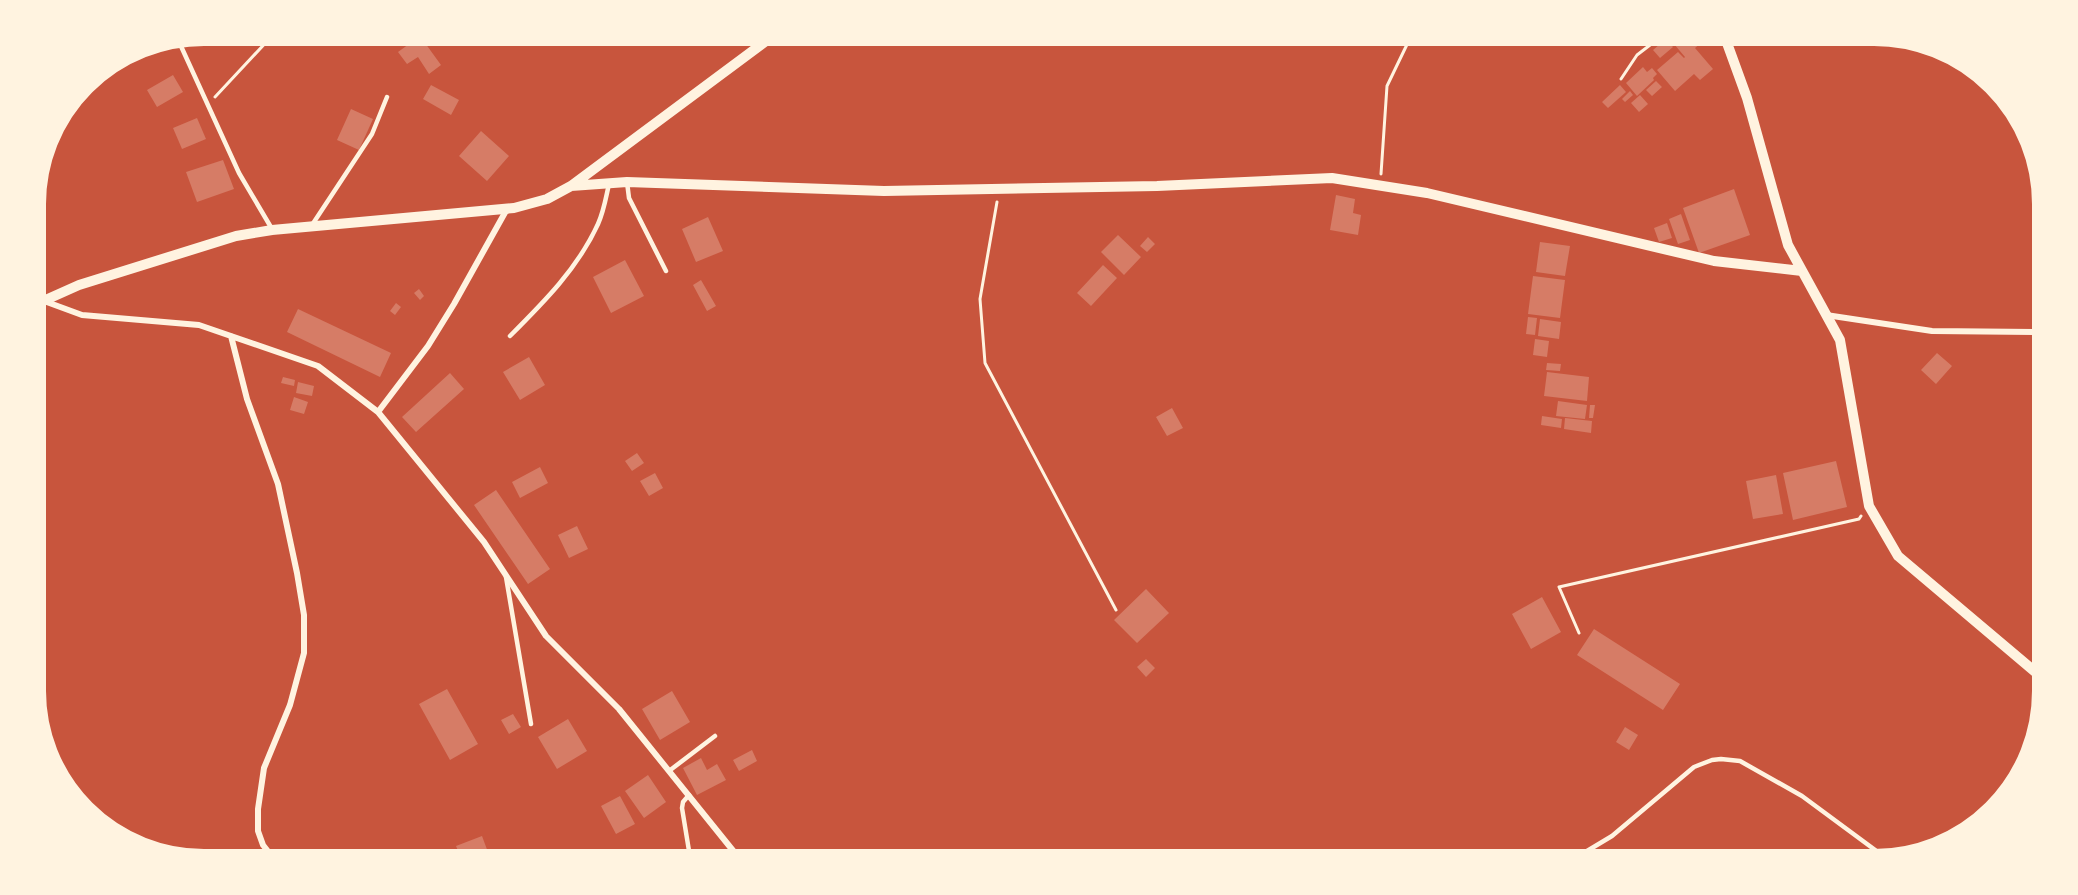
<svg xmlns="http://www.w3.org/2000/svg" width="2078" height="895" font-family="Merriweather,serif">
	<rect width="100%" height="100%" fill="#c8553d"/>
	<path fill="#d67c66" d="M1689,32H1714L1695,48L1713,69L1700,80L1694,74L1675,91L1657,70L1678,52L1684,58L1685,57L1674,44Z
		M420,36L441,65L429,74L418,57L407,64L398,52Z
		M1666,39L1673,47L1660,58L1653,50Z
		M1643,67L1647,72L1652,68L1657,74L1653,78L1654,80L1637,96L1626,83Z
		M173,75L183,92L157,107L147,90Z
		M1656,81L1662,87L1652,96L1646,90Z
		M431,85L459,100L451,115L423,99Z
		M1620,85L1626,92L1608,108L1602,102Z
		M1630,91L1633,95L1625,102L1622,99Z
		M1640,95L1648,104L1639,112L1631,103Z
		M351,109L373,119L359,150L337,140Z
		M197,118L206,139L182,149L173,128Z
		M481,131L509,156L487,181L459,156Z
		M223,160L234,189L197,202L186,172Z
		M1734,189L1750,235L1699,253L1683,208Z
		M1336,195L1355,199L1353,213L1361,215L1358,235L1330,230Z
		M1681,214L1690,240L1678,244L1669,219Z
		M708,217L723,251L696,262L682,229Z
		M1667,223L1672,238L1659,242L1654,228Z
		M1118,235L1141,257L1124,275L1101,252Z
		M1148,237L1155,244L1147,252L1140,246Z
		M1540,242L1570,246L1565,276L1536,272Z
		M625,260L644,296L611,313L593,277Z
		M1103,265L1117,278L1091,306L1077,293Z
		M1533,276L1565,280L1560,318L1528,314Z
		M701,280L716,306L707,311L693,285Z
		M419,289L424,296L420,300L414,293Z
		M396,303L401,307L395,315L390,311Z
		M298,309L391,353L380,377L287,332Z
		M1528,317L1537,318L1535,335L1526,334Z
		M1540,319L1561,322L1559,339L1538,336Z
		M1535,339L1549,341L1547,357L1533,355Z
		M1937,353L1952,366L1936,384L1921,370Z
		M529,357L545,385L520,400L503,372Z
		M1547,363L1561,364L1560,371L1546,370Z
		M1547,372L1589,377L1587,401L1544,396Z
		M450,373L464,389L416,432L402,417Z
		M283,377L295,380L294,386L281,383Z
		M298,382L314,386L312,396L296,393Z
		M294,397L308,402L304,414L290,410Z
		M1558,401L1587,405L1585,419L1556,416Z
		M1590,405H1595L1593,418H1589Z
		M1172,408L1183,428L1167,436L1156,417Z
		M1542,416L1562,419L1561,428L1541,425Z
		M1565,418L1592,421L1591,433L1564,429Z
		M637,453L644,463L632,471L625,461Z
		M1836,461L1847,507L1793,520L1783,473Z
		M540,467L548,483L520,498L512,482Z
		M655,473L663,488L649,496L640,481Z
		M1776,475L1783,514L1753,519L1746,481Z
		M496,490L550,569L528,584L474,505Z
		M577,526L588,549L569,558L558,535Z
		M1146,589L1169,613L1137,643L1114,620Z
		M1542,597L1561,632L1531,649L1512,614Z
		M1594,629L1680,684L1663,710L1577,655Z
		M1146,659L1155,668L1146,677L1137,667Z
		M447,689L478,744L450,760L419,704Z
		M672,691L690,722L660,740L642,709Z
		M513,714L521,727L509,734L501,720Z
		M568,719L587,751L557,769L538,737Z
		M1625,727L1638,735L1629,750L1616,742Z
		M752,750L757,761L739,771L733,760Z
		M701,758L707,770L717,764L726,780L697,795L683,768Z
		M648,775L666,802L644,818L625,791Z
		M620,796L635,824L616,834L601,806Z
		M482,836L492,863H463L456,846Z"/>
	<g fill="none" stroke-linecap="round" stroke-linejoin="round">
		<path stroke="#fff3e0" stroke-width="3" d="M1621,79L1637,55L1667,32
			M215,97L271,37V32
			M1381,174L1387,86L1413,32
			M997,202L980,299L985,363L1116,610
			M1579,633L1559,587L1859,519L1861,516"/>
		<path stroke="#fff3e0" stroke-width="4.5" d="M180,44L239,173L272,229
			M627,182L629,198L666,271
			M312,225L372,134L387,97
			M510,336C544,302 578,268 598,224C604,211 606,197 609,184
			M506,577L531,724
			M669,771L715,736
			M689,795L683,802L682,808L691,863
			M1567,863L1612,836L1694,767L1712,760L1721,759L1740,761L1802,796L1890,861"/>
		<path stroke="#fff3e0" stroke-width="6" d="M44,301L82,315L199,325L318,366L378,412L484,542L546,636L619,709L743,863
			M1826,315L1932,331L2045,332
			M231,336L247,399L278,484L297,573L304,615V653L290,705L264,768L258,809V831L263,845L277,863
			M378,412L428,346L454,304L507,209"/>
		<path stroke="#fff3e0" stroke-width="10" d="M1723,32L1747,98L1788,245L1840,340L1869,506L1898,556L2046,681
			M571,186L627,182L884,191L1157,186L1332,178L1427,193L1714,261L1802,271
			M32,306L79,285L236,236L272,230L514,208L547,199L571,186L778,32"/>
	</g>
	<path d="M0 0H2078V895H0ZM204 42H1874A162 162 0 0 1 2036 204V691A162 162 0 0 1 1874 853H204A162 162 0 0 1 42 691V204A162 162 0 0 1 204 42Z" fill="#fff3e0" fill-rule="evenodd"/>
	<path fill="none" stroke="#fff3e0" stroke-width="8" d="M204 42H1874A162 162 0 0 1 2036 204V691A162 162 0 0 1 1874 853H204A162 162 0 0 1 42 691V204A162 162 0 0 1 204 42Z"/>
</svg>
